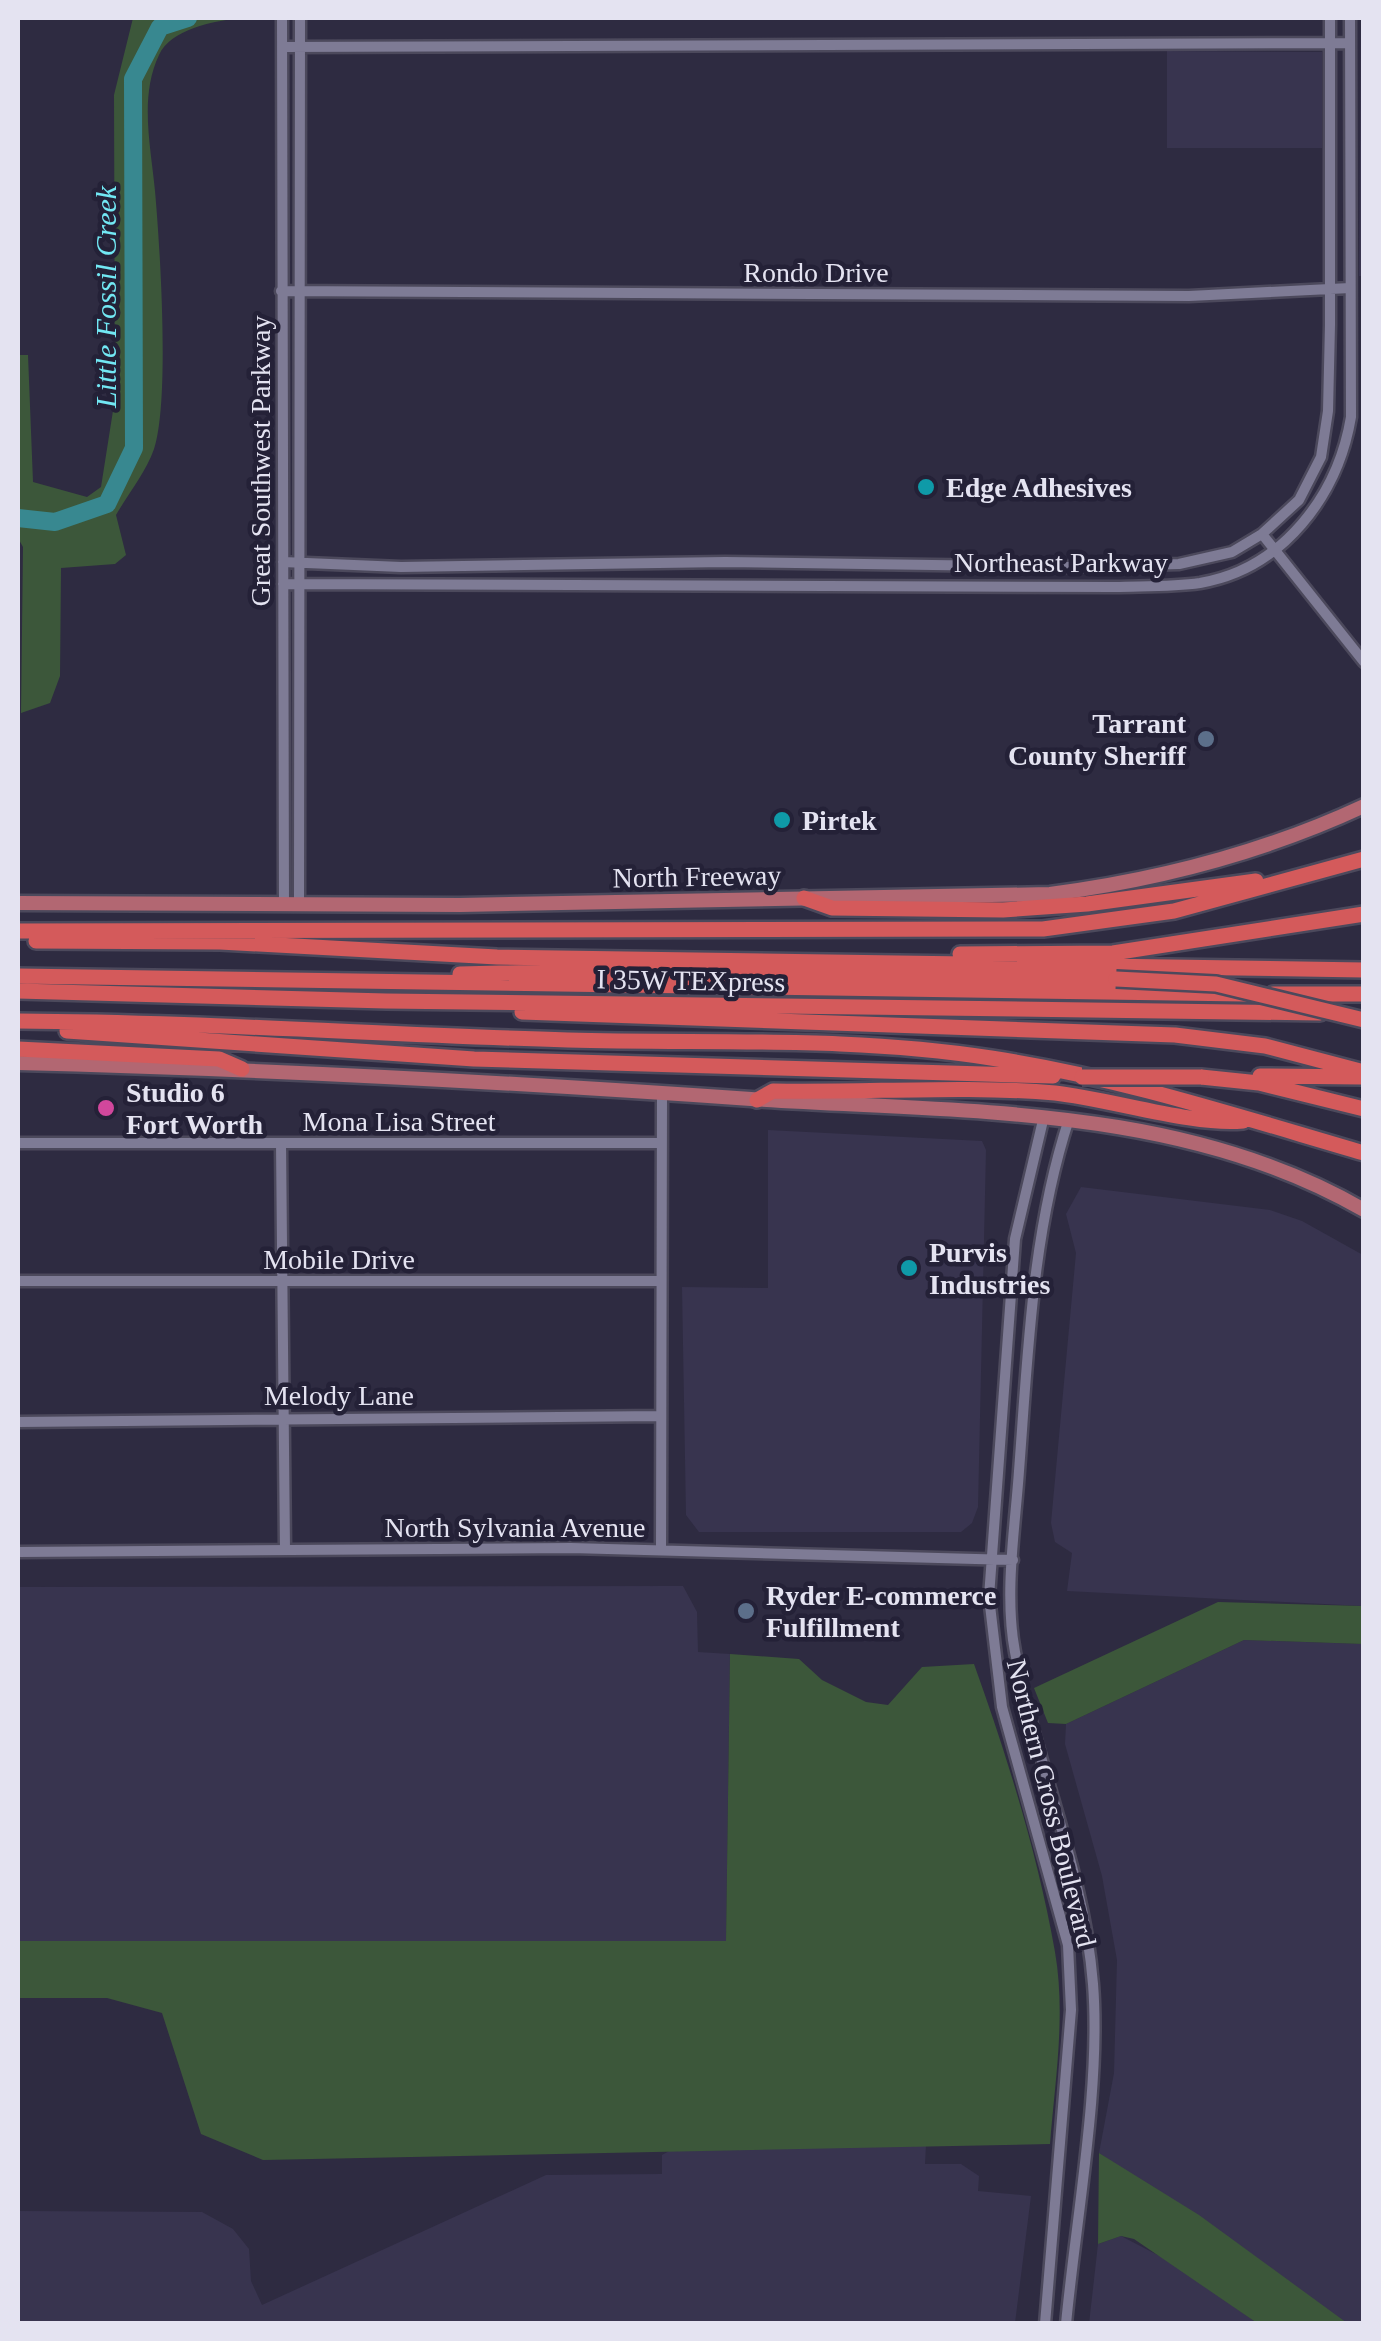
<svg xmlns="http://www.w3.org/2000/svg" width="1381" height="2341" font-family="'Times New Roman',serif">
	<rect width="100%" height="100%" fill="#2e2b41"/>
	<path fill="#38344f" d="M1361,18H1364L1363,276H1359Z
		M1167,51L1322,52V148H1167Z
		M768,1130L982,1141L986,1150L978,1507L972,1523L961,1532H699L686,1515L682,1287L768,1288Z
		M1081,1187L1270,1210L1302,1221L1363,1255V1606L1067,1591L1072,1553L1055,1542L1051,1523L1076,1253L1066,1214Z
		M683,1586L697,1612L698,1652L730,1654L726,1941H18V1587Z
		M1244,1640L1363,1644V2323H1346L1099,2153L1114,2073L1117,1960L1102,1876L1065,1744L1066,1724Z
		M926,2145L925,2164H961L979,2176L978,2191L1031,2196L1015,2323L18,2324V2211L202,2212L233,2229L249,2249L251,2281L262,2305L546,2175L662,2174V2155L673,2149Z
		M1121,2236L1171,2262L1257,2323L1089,2324L1098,2244Z"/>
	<path fill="#3c573a" d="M133,18H238C212,22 171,29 159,55C139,97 151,147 155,191C160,246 170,401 154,449C146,472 128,494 116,515L126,555L115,564L61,568L60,676L50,703L21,713L23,547L18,538V355H28L33,482L87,497L101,487L115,398L114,95Z
		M1218,1602L1363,1606V1644L1244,1640L1066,1724L1048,1723L1034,1688Z
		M730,1654L799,1659L822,1680L866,1702L888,1705L922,1667L974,1664C1007,1756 1038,1855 1055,1952C1066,2015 1055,2081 1050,2144L263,2160L201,2134L162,2013L107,1998H18V1941H726Z
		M1099,2153L1199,2215L1347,2323H1257L1134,2239L1121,2236L1098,2244Z"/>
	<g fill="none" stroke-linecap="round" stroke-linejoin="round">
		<path stroke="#388890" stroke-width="18" d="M18,518L55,522L107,504L134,448L133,79L160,27L188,18"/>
		<defs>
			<path id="minor" d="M282,18L284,904
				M282,47L1350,43
				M281,291L1189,296L1350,288
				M1262,534L1364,662
				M283,562L401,567L725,562L1065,567L1179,564L1232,552L1262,534L1299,500L1321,457L1328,411L1330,325V18
				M283,584L1115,587C1143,586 1172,587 1200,583C1283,569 1338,495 1351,417L1350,18
				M299,904L300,18
				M1044,1116L1015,1239L989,1597L1002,1707L1068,1945L1071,2010L1045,2324
				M18,1143H661
				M281,1143L285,1550
				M18,1281H660
				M18,1422L660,1416
				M661,1550L662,1093
				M18,1552L571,1548L1013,1560
				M1066,2324C1076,2218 1101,2087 1093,1984C1084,1870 1036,1764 1015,1652C1004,1594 1015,1529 1019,1471C1028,1353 1032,1232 1069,1119"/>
			<path id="major" d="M18,903L460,905L1050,894C1158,880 1265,852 1364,806
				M18,1063C263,1069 507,1082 751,1099C958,1113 1179,1103 1364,1210"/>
			<path id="highway" d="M804,898L832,908L1003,910L1087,904L1256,881
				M18,931L1043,929L1174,911L1364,859
				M36,941L220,942L497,957L1364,970
				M960,954L1113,953L1364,914
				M460,974L635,970L1116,979
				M18,976L1245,994
				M18,991L386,1001L1320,1013
				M1273,994H1364
				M522,1012L1175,1035L1265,1046L1364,1072
				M18,1021C202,1022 385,1035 568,1040C709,1044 851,1036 991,1058C1118,1077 1240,1117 1364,1153
				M67,1031L474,1059L1053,1076
				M18,1049L219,1059L242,1069
				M1260,1076L1362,1077
				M1201,1077L1259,1083L1364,1109
				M757,1100L773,1091C867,1093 961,1085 1055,1093C1110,1099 1194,1126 1243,1121"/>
		</defs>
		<use href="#minor" stroke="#4c495c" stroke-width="15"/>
		<use href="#major" stroke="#4c495c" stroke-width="19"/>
		<use href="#highway" stroke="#4c495c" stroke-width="20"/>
		<use href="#minor" stroke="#7e7b95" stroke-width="10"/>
		<use href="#major" stroke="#b26772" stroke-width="14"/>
		<use href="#highway" stroke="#d45a5b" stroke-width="15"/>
		<defs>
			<path id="highway-bridge" d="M1116,979L1216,984L1364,1020
				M1082,1077H1201"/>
		</defs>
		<use href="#highway-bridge" stroke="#4c495c" stroke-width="20" stroke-linecap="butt"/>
		<use href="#highway-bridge" stroke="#d45a5b" stroke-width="15"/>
	</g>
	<g fill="#0f9aa8" stroke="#242137" stroke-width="4">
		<circle cx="926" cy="487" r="10"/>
		<circle cx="782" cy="820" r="10"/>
		<circle cx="909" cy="1268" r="10"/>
	</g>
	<g fill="#5c6f8a" stroke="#242137" stroke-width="4">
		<circle cx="1206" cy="739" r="10"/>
		<circle cx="746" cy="1611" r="10"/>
	</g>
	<circle fill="#d1479c" stroke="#242137" stroke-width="4" cx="106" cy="1108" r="10"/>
	<g text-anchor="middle" stroke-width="9" stroke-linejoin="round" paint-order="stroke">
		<g font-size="28" fill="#e4e3f1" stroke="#242137">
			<text x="816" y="282">Rondo Drive</text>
			<text transform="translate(260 461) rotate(-90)" y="10">Great Southwest Parkway</text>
			<text x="1061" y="572">Northeast Parkway</text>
			<text transform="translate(697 876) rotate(-1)" y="10">North Freeway</text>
			<text transform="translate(691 980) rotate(1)" y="10">I 35W TEXpress</text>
			<text x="399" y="1131">Mona Lisa Street</text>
			<text x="339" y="1269">Mobile Drive</text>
			<text x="339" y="1405">Melody Lane</text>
			<text x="515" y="1537">North Sylvania Avenue</text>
			<text transform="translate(1052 1803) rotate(76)" y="10">Northern Cross Boulevard</text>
		</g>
		<g font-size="28" font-weight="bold" fill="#e4e3f1" stroke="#242137" text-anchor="start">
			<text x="946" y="497">Edge Adhesives</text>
			<text x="1186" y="733" text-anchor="end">Tarrant<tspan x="1186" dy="32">County Sheriff</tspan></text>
			<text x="802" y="830">Pirtek</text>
			<text x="126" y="1102">Studio 6<tspan x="126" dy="32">Fort Worth</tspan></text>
			<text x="929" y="1262">Purvis<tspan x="929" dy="32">Industries</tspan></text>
			<text x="766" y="1605">Ryder E-commerce<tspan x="766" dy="32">Fulfillment</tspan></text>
		</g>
		<g font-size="30" font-style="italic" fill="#72e8f4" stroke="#242137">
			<text transform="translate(106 297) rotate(-90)" y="10">Little Fossil Creek</text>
		</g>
	</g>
	<rect width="1381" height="2341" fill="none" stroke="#e4e3f1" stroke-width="40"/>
</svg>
